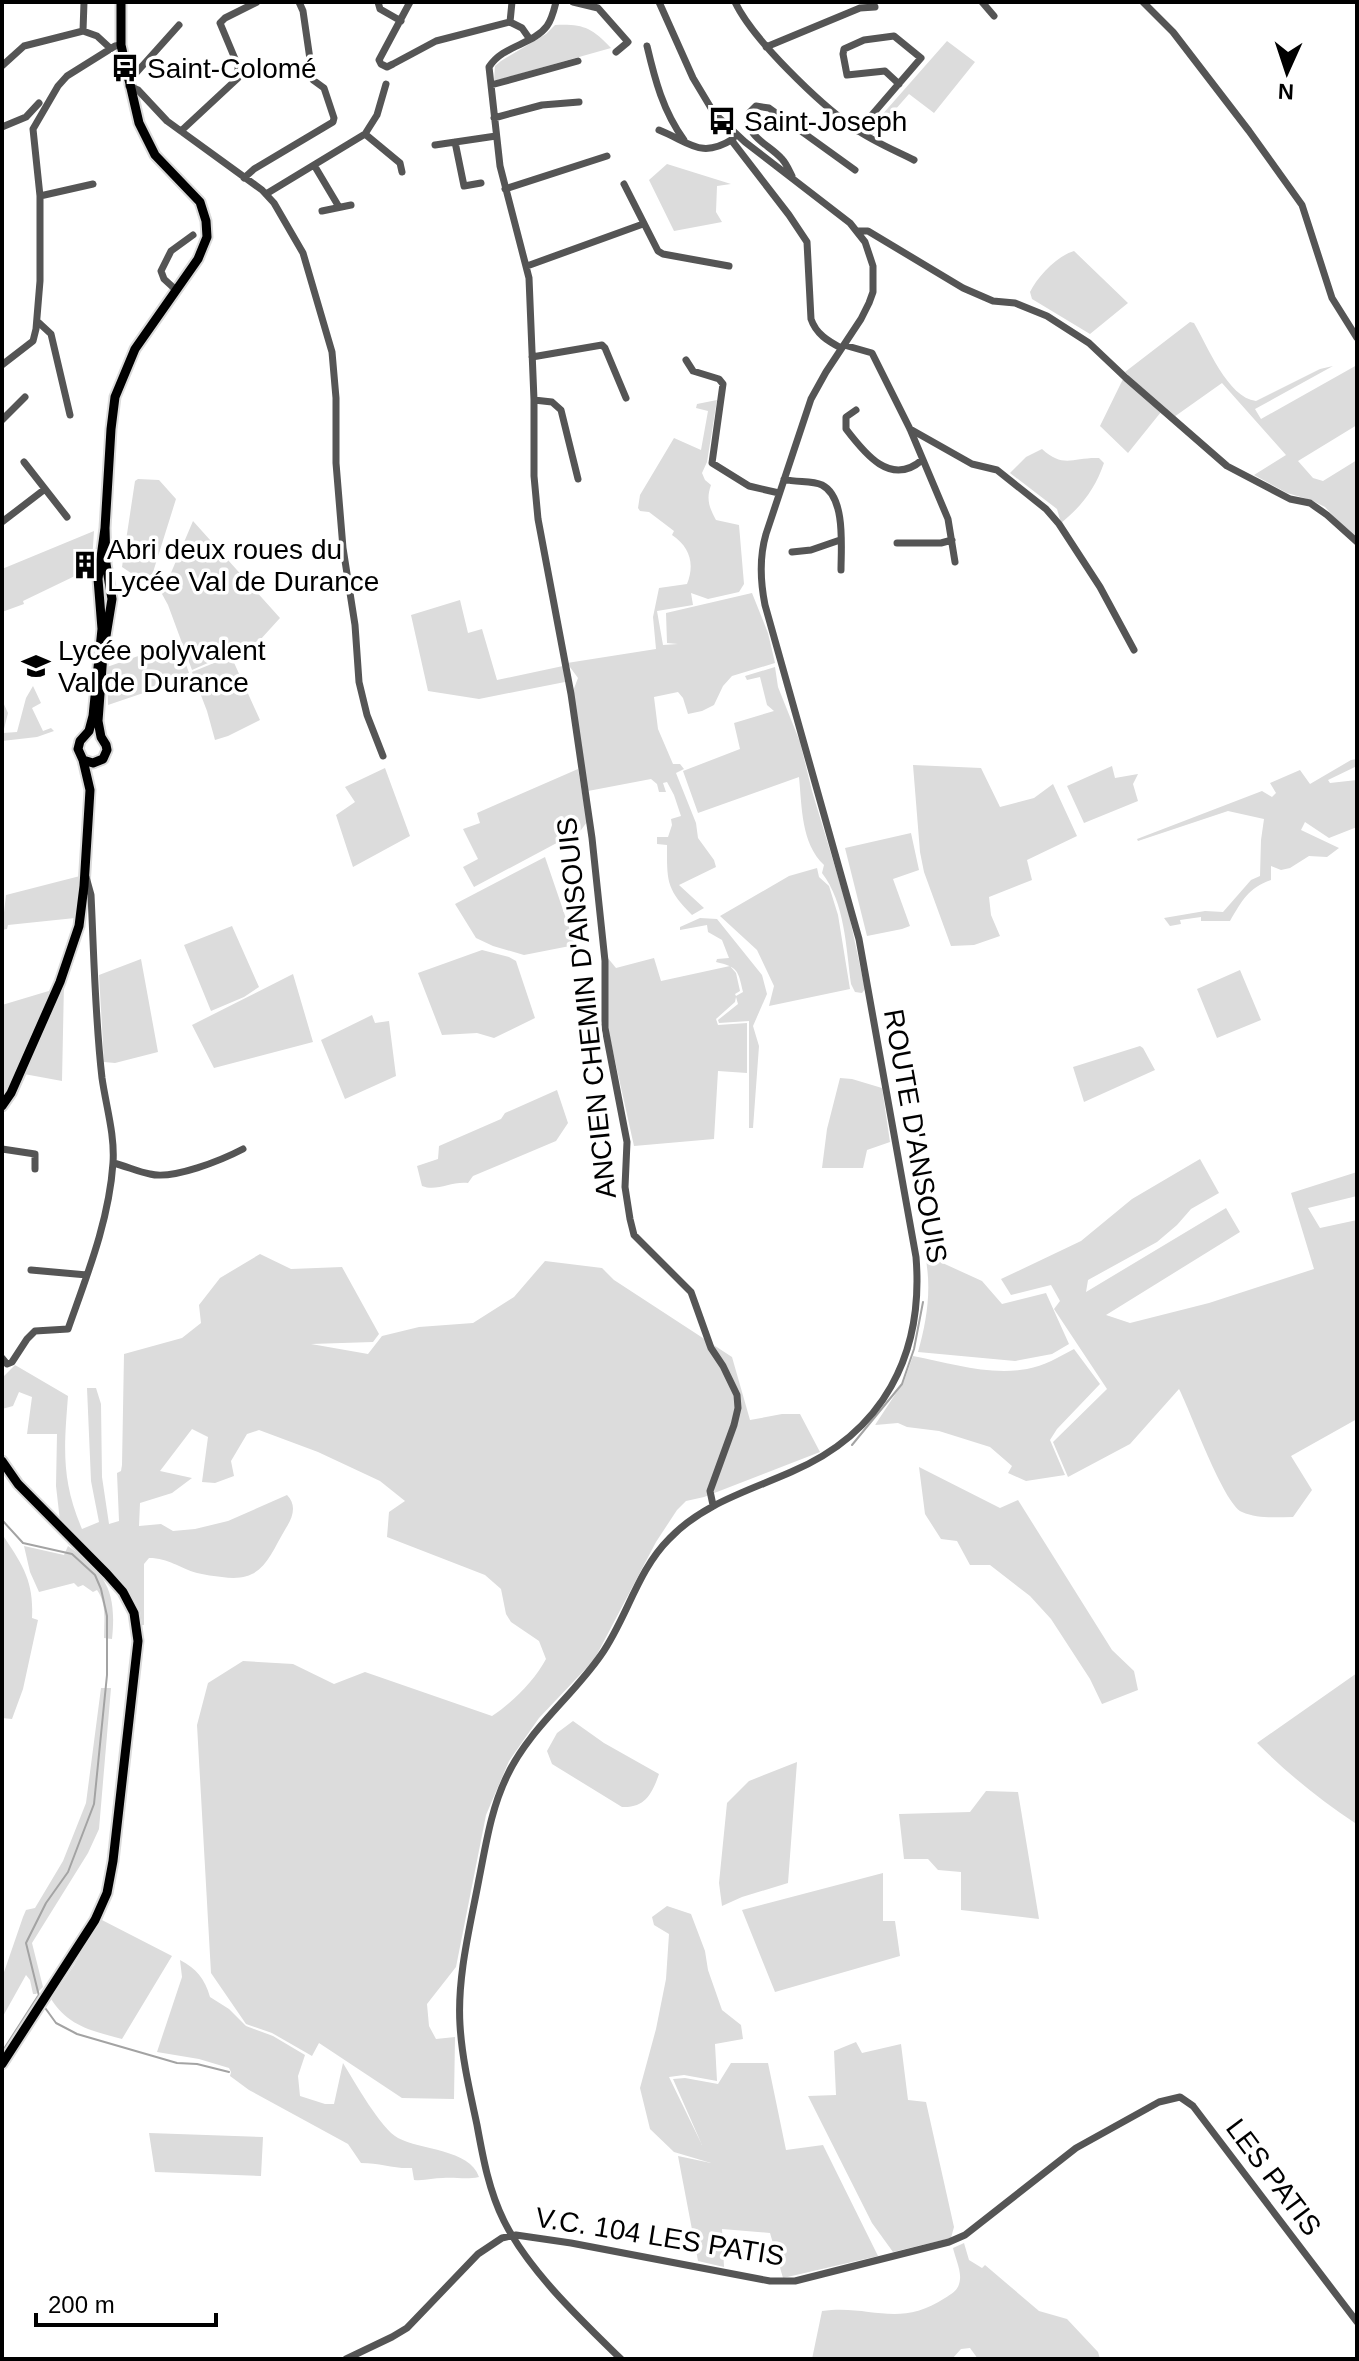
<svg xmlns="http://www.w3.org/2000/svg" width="1359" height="2361" font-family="Arial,sans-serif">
	<rect width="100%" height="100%" fill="#fff"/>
	<path fill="#dcdcdc" d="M555,25C583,24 591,27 611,48L494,81L495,66L501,61L546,34Z
		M947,41L975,62L934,113L909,94L872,136L866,133Z
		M667,164L731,184L717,186L716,212L722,222L674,231L649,180Z
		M1074,251L1128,303L1090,334L1032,299L1030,292C1038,276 1057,256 1074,251Z
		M1190,322L1194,323C1207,345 1228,398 1256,401L1320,369L1333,366L1255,409L1261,419L1357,365V425L1298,461L1313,478L1323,481L1357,460V536H1352L1325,507L1311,500L1287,493L1254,475L1286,455L1222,383L1174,417L1125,372Z
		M1123,379L1161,412L1128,453L1100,426Z
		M717,400L707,462L702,473L705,480L711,485C706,499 709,507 716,520L739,525L744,584L739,592L708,599L691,593L693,605L657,611L663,645L678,644L667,643L666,613L752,593L768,633L775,663L732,676L723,686L714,705L702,711L688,714L683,698L678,692L654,697L658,729L673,764H680L684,769L676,773L696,823L698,838L714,860L716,867L679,885L704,908L692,915C666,889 667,881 667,845L657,844V837H668L672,825L671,819L681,816L674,795L667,782L663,783L666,792H659L657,784L651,779L588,791L573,691L578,678L567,663L656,649L653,617L659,588L687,584C695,564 690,547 672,535L674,531L649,512L640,511L638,508L640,495L674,438L701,450L708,411L696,408L697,404Z
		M1042,449C1064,469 1073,457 1099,458L1104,463C1095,489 1082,506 1061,523L1057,509L1010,473L1026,457Z
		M138,479L159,480L176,499L149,585L122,567L135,481Z
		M193,521L280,618L260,640L192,670L168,605L162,594Z
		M94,531L91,576L77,575L23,601L24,604L2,612V569Z
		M460,600L468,633L482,629L497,680L563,666L565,682L479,699L428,691L411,615Z
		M178,642L189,673L162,683L158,688L108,705L107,667Z
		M231,656L260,720L228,736L215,740L207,711L192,672Z
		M775,667L778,687L800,742L812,791L848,910L865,989L862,993L855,992L851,984C846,947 845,903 822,873L824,865C801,843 802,807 799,777L698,813L683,771L740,749L734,723L774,711L767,705L760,677L747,680L745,676Z
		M33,686L41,703L32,708L43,731L51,728L54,731L37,737L2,741V700L8,713L3,733L17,732L26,698Z
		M1357,759V766L1328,780L1330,783L1357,780V827L1329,838L1305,822L1301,830L1339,848L1327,857L1309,856L1290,868L1281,870L1271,866V880C1248,888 1242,901 1230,921H1201V917L1180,920L1181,924L1170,926L1164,918L1205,911L1223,912L1251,880L1260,876L1261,840L1264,819L1228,811L1138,841L1137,839L1262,791L1272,797L1276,793L1270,783L1300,770L1310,784L1351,760Z
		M913,765L981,768L1000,807L1034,798L1053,784L1077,836L1027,860L1032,880L989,897L991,915L1000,936L974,945L951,946L924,872L920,852Z
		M1112,766L1115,778L1138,774L1133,784L1138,801L1084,823L1067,786Z
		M385,768L410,836L353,867L336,815L355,802L345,787Z
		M578,769L587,822L581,830L474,887L463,867L478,859L463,829L480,823L477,813Z
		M911,833L919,870L893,879L910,926L902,929L867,936L845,848Z
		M545,857L575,945L524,955L493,946L476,938L455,904Z
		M817,868L819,877L829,886L838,915L850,989L769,1006L774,986L757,950L720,916L789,876Z
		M80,876L79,904L75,918L8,925L7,929L2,930L6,895Z
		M700,918L717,919L762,975L767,994L753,1026L759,1046L753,1128H749V1021L719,1023L718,1020L738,1004L736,997L735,1002L716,1019L718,1025L747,1023V1073L718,1071L714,1139L634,1146L608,1029L607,957L616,968L654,958L661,981L730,966L736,973L740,991L735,994L736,996L743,992C738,970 738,967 716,962L717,959L729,958L722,940L708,932L707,925L680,930V927Z
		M232,926L259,987L244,997L211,1011L184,945Z
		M482,950L509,957L516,961L535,1018L494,1038L477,1033L442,1035L418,973Z
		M141,959L158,1052L115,1063L104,1062L99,975Z
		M1240,970L1261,1020L1217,1038L1197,989Z
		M293,974L313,1042L214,1068L192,1025Z
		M64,983L62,1081L24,1074L62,984Z
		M52,990L8,1093L2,1101V1005Z
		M372,1015L375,1023L389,1021L396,1076L345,1099L321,1040Z
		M1140,1046L1143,1048L1155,1070L1084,1102L1073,1067Z
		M840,1078L852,1079L882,1088L890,1142L867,1150L863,1168H822L827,1129Z
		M557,1090L568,1123L556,1141L473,1176L468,1183C451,1181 437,1192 422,1186L417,1166L438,1159L439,1146L501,1119L505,1113Z
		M1200,1159L1219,1193L1191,1209L1177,1225L1157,1242L1088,1280L1086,1292L1226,1208L1240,1232L1106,1315L1130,1323L1209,1303L1314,1269L1291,1193L1357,1172V1196L1308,1208L1320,1228L1357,1220V1419L1291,1456L1312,1490L1293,1517C1276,1517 1258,1519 1242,1512C1223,1503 1191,1412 1179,1389L1130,1444L1068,1477L1053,1442L1107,1389L1054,1309L1060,1301L1051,1285L1011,1295L1001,1279L1081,1241L1132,1199Z
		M260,1254L291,1269L342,1267L379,1334L373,1342L311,1344L368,1354L382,1336L419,1327L473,1323L514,1297L545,1261L602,1268L614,1280L732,1357L750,1420L782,1414H800L820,1452L704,1497L686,1501L677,1510L656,1542L594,1660L539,1718L509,1761L486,1815L456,1967L427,2004L429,2026L436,2039L455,2037L454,2099L402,2098L319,2043L312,2056L272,2033L246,2024L211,1973L197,1725L208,1683L243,1661L293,1664L334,1684L365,1672L492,1716C512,1703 535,1680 546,1659L539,1641L511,1622L506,1614L501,1589L485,1575L387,1537L389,1512L405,1501L380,1481L318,1452L259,1430L247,1434L231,1461L234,1476L215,1483L202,1482L208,1437L192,1429L160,1471L192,1478L172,1493L140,1503L139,1526L161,1524L173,1531L195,1529L228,1521L287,1495C297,1505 293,1517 286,1528C268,1558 263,1583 222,1577C214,1576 205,1575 197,1573C179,1568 169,1558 149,1558L144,1564V1625H142L140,1611L134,1599L60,1521L56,1486L57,1434H27L32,1397L19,1392L13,1406L2,1409V1378L15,1365L68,1396C64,1448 61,1480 82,1529L99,1522L91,1481L87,1388H96L101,1404L102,1477L109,1524L119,1521L117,1473L121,1471L122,1465L124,1354L182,1338L201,1323L199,1305L220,1278Z
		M925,1255L982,1281L1002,1304L1046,1293L1069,1344L1052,1354L1015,1361L918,1352C927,1320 932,1288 925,1255Z
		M1074,1349L1100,1384L1057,1429L1050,1440L1065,1475L1026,1481L1008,1473L1012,1466L990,1447L939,1431L907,1427L898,1423L875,1425L904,1381L913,1356C950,1363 989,1376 1027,1369C1044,1366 1059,1357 1074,1349Z
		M919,1467L1000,1508L1018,1500L1112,1650L1134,1671L1138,1690L1102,1704L1090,1679L1051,1619L1030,1596L990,1565H970L957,1541L941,1539L925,1514Z
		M2,1534C22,1564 34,1580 32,1618L38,1620L23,1689L12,1719L2,1718Z
		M24,1546L64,1555L68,1546C106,1573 117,1591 112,1639L104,1638C104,1621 107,1604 97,1590L93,1592L83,1585L78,1587L74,1583L39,1592L30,1572Z
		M1357,1673V1821L1355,1823C1319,1799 1288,1774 1257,1743Z
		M101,1688H111L99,1829L88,1853L32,1943L43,1987L36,1994H33L30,1980L26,1975L2,2018V1978L23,1917L26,1910L35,1908L63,1861L86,1803Z
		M573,1721L604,1743L659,1774C652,1794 645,1808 622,1807L552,1764L547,1751L557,1733Z
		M797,1762L788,1883L742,1897L722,1906L719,1883L727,1803L749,1781Z
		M986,1791L1018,1792L1039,1919L961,1910V1872L938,1870L928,1859H904L899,1814L970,1812Z
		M883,1873V1921H895L900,1956L775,1992L742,1910Z
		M667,1906L691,1914L705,1951L708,1970L722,2010L741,2025L743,2039L715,2044L717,2081L684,2075L669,2077L702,2145L673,2079L685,2078L718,2084L731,2063H768L786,2150L823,2145L878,2256L783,2278L770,2233L722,2229L724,2267L698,2261L678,2156L711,2163L674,2152L650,2129L640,2088L656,2029L666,1979L669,1934L654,1925L652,1917Z
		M100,1919L172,1956L122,2039C92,2031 68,2026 51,1999L74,1965Z
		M180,1960C196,1968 205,1979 210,1997L229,2009L246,2026L273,2036L305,2055L298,2076L300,2096L325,2104H334L343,2063C354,2081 381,2129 398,2138C420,2150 470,2149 479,2177C466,2180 456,2177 443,2178C433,2178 425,2181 414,2180L412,2168C394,2169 380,2163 361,2163L348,2144L249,2090L230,2076L231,2072L229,2068L199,2059L157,2052L182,1977Z
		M856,2042L862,2053L901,2044L908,2100L926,2102L954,2227L951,2238L893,2252L872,2223L808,2096L836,2095L834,2051Z
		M149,2133L263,2137L261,2176L155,2172Z
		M964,2243L969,2260L982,2268L985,2265L1039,2311L1067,2319L1098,2352L1100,2359H978L970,2348L961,2349L952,2359H812L822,2311C870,2304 898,2329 945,2298C953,2293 959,2290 960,2279C961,2270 955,2257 953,2248Z"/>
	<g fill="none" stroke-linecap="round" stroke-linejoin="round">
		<path stroke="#a3a3a3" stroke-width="2" d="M852,1445L902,1384L914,1349L923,1302
			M2,1520L23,1543L72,1554L95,1575L101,1589L107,1616V1675L94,1804L68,1872L46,1903L26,1943L40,2000
			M43,2005L56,2023L77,2034L177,2063L197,2064L229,2072
			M2,2052L38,1996"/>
		<defs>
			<path id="major" d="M105,528L106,564L112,599L103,654L98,721L101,737L106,745L107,750L103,759L93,763L83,760L78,749L80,741L89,731L93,716L102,629L98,579L105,528L111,429L115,397L135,349L198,259L207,237L206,221L200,202L155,155L139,123L121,45V2
				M2,1106L11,1093L60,982L79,926L84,886L90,790L83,760
				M2,1461L18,1484L107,1574L123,1592L134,1613L138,1641L113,1861L107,1893L95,1920L2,2064"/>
		</defs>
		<use href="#major" stroke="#dbdbdb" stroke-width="13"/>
		<path stroke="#555" stroke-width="7" d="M378,2L380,9L401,21
			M410,2L379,60L381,64L387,67L393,64L436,41L510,22
			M556,2C554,10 552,19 547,26C533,45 503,45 489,67L500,166L529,278L534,400V476L538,519L571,694L592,838L605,961V1028L627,1142L625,1187L630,1219L634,1235L691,1292L711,1348L723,1366L737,1395L738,1408L734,1425L710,1491L713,1505
			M573,2L598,8L628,42L616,52
			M735,2C753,40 819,103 854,128C872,141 894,150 914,160
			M982,2L994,16
			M1143,2L1173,32L1249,131L1302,205L1332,298L1357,338
			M510,22L522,28L529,38
			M510,22L512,2
			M83,31L97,36L110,48
			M83,31L84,2
			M647,46C655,80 663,111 684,140
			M766,47L860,8L875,7
			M2,66L24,46L83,31
			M127,78L136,73L179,25
			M491,85L578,61
			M129,86L138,90L167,121L262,190L274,203L303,253L332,352L336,398V463L343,548L355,625L359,682L367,715L383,756
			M494,118L542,105L579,102
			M2,127L26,117L39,103
			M659,130C691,143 701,159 733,139
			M181,131L238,78V66L220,23L225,18L257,2
			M858,131L921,58L894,36L864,40L844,49L843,54L847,75L885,71L899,84
			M365,134L400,163L402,172
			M732,141L789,215L807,242L811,319C816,334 828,341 841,348
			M455,142L464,186L481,183
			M435,145L496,136
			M314,165L339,207
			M792,176C789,170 786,163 782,159C769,144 746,138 748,114L756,106L769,108L855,170
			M244,178L254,169L333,122L334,118L324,88L313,80L303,11L299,2
			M624,184L658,251L663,254L729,266
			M505,189L607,156
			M266,194L365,134L377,115L386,84
			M40,196L93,184
			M322,211L351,205
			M857,231H868L963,288L993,301L1015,303L1047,316L1089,343L1126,378L1227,466L1290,499L1310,503L1327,515L1357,542
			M527,266L643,224
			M176,290L164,279L161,271L171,251L193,235
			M37,321L51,334L70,415
			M844,345L872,353L910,429L948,519L955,562
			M532,357L602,345L605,348L626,398
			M686,360L693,371L719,379L723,384L712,463L749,486L779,493
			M2,365L33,341L36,329L40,281V196L33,129L58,86L67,76L115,46L121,45
			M534,400L552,402L561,410L578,479
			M856,410L846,417V429C865,454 891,487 922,460
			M2,420L25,397
			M910,429L972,464L997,470L1046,509L1059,524L1100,587L1134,650
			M24,462L67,517
			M784,479C796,483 811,480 822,485C846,497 841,548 841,570
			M2,522L45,489
			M897,543H941L952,540
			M792,552L811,550L840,540
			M2,1149L35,1154V1169
			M113,1163C126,1166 138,1172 150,1174C173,1180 222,1160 243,1149
			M31,1270L87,1275
			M2,1358L7,1364L12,1362L27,1339L35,1331L68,1329C87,1275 109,1221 113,1163C115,1135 106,1106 102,1078C95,1018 94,956 91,895L86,877
			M346,2359L392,2337L407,2328L478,2254L502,2238L516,2235L571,2243L770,2281H795L949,2242L965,2235L1076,2148L1159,2102L1180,2097L1193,2106L1357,2322
			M621,2359C581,2320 529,2271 504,2221C489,2191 483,2158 477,2125C470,2092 462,2059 460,2025C457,1977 470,1927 479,1879C486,1844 491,1809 507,1776C529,1729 572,1697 601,1655C627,1618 637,1571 669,1539C702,1504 748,1491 791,1472C883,1433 924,1355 916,1257L859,939L765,605C760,580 759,558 766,534L811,399L826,372L861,319L869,303L873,292V266L865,242L850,223L745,142L714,113L693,78L659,2"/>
		<use href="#major" stroke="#000" stroke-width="9"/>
	</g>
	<defs>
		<symbol id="bus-bare" viewBox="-9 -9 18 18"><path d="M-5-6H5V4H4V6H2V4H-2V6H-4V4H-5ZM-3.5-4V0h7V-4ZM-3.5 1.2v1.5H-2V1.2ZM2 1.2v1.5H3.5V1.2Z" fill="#000" stroke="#fff" stroke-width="2.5" paint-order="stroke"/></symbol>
		<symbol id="building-bare" viewBox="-9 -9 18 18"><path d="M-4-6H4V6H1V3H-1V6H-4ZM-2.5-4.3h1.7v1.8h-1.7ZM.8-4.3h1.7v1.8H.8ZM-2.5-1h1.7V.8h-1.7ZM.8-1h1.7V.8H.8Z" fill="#000" stroke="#fff" stroke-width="2.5" paint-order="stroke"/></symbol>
		<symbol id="school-bare" viewBox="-9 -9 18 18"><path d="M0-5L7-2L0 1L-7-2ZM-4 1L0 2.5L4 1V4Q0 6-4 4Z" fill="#000" stroke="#fff" stroke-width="2.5" paint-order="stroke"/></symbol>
	</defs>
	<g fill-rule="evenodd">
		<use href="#bus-bare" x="105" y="48" width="40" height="40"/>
		<use href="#bus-bare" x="702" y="101" width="40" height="40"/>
		<use href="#building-bare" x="65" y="545" width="40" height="40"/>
		<use href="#school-bare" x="16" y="646" width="40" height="40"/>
	</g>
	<g text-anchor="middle" stroke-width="7" stroke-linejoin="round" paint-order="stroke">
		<g font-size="28" fill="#000" stroke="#fff" text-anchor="start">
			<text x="147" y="78">Saint-Colomé</text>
			<text x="744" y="131">Saint-Joseph</text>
			<text x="107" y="559">Abri deux roues du<tspan x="107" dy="32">Lycée Val de Durance</tspan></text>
			<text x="58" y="660">Lycée polyvalent<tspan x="58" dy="32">Val de Durance</tspan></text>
		</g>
		<g font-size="28" fill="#000" stroke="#fff">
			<text transform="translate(586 1008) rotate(-96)" y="10">ANCIEN CHEMIN D'ANSOUIS</text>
			<text transform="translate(916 1136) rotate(80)" y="10">ROUTE D'ANSOUIS</text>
			<text transform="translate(1274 2177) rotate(53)" y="10">LES PATIS</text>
			<text transform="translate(660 2236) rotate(9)" y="10">V.C. 104 LES PATIS</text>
		</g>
	</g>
	<rect width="1359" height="2361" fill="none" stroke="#000000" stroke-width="8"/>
	<g transform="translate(1287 72) rotate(183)" stroke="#ffffff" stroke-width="6" paint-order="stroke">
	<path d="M0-6L14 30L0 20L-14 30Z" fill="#000000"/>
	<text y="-12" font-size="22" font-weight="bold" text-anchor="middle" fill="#000000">N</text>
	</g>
	<path d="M36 2313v12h180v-12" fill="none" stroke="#000000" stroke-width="4"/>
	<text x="48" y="2313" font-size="24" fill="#000000" stroke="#ffffff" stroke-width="6" paint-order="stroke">200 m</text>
</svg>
